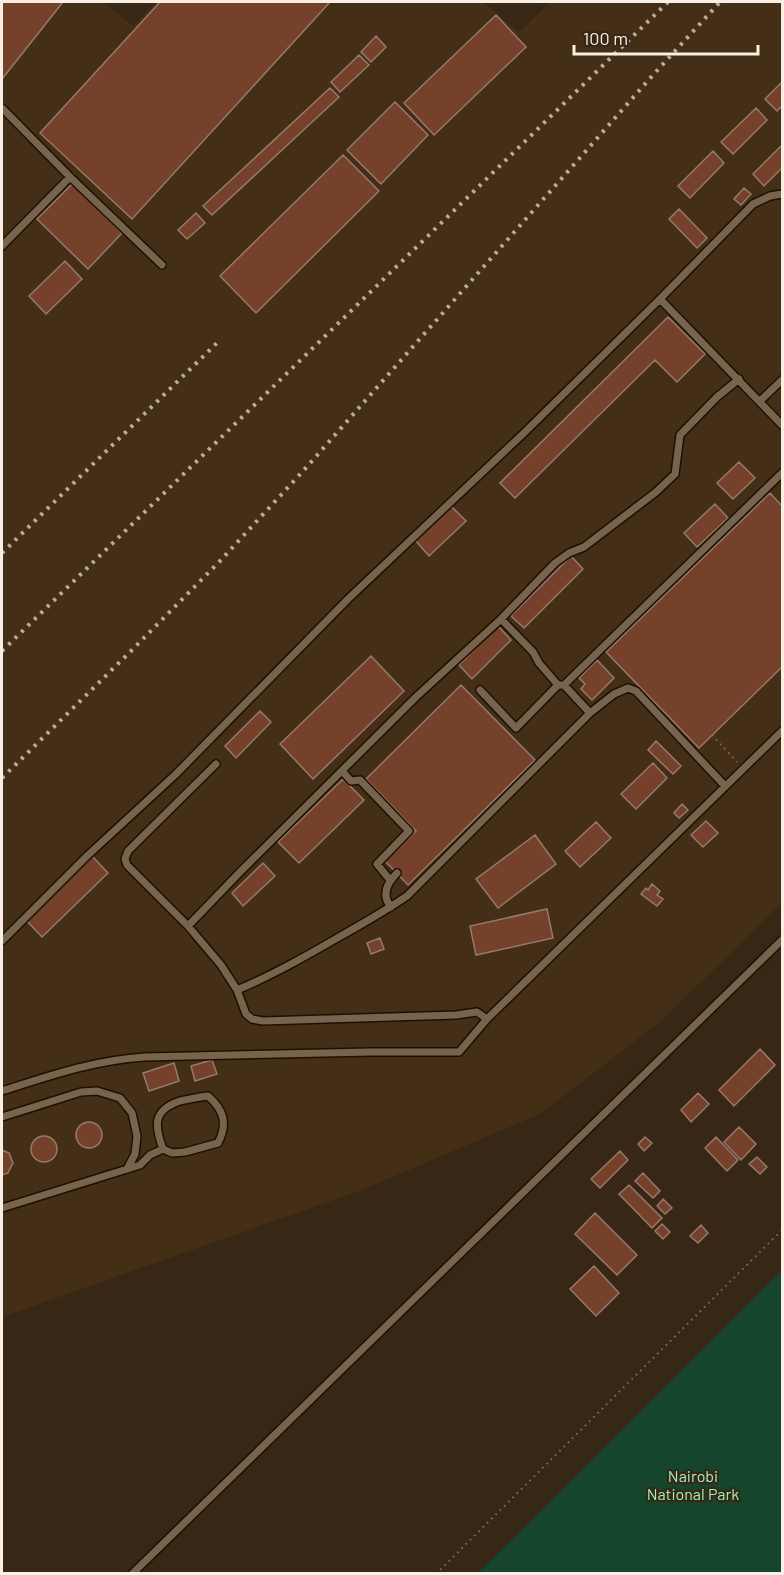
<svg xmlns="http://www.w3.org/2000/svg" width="784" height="1575" font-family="Barlow,sans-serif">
	<rect width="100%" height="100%" fill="#372714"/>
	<path fill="#442f16" d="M2,2H103L133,26L156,2H483L519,32L550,2H782V903L660,1022L540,1114L362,1190L2,1317Z"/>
	<path fill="#15462d" d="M782,1270V1573H478L518,1534Z"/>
	<path fill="#75412b" stroke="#95796e" stroke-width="1.5" d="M2,2H63L2,79Z
		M160,2H330L132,219L40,133Z
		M496,15L526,47L434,135L404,103Z
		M376,36L386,47L371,62L361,52Z
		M359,55L369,65L340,92L331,82Z
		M782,82V106L777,111L765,99Z
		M330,88L339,97L212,215L203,206Z
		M395,102L428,135L381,184L347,150Z
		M756,108L767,120L733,154L721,142Z
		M782,145V168L764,186L753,174Z
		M713,151L724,163L690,198L678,186Z
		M343,155L379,191L256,313L220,276Z
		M72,184L122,233L88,269L37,219Z
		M744,188L751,194L741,205L734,199Z
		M679,209L707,238L697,248L669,219Z
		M196,213L205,223L187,239L178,230Z
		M65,261L82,279L46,314L29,296Z
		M668,317L705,354L677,382L655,360L515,498L500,483Z
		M739,462L755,478L733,499L717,483Z
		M770,493L782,506V667L699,748L606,652Z
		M715,504L728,518L697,547L684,533Z
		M451,506L466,521L429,556L415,540Z
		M571,556L583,569L524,628L511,616Z
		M498,626L511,640L472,679L459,665Z
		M371,656L404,691L313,779L280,744Z
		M597,660L614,678L592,700L581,689L585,684L579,678Z
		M461,685L535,760L408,885L385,861L416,831L366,779Z
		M260,711L271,722L236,758L225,746Z
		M656,741L681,766L673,774L648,750Z
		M653,763L667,778L636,809L621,794Z
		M343,779L364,800L299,863L278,842Z
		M682,804L688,810L679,818L674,813Z
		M706,821L718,833L703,847L691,835Z
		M596,822L611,838L580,867L565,851Z
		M535,835L556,864L498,908L476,879Z
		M92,856L108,873L42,937L26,920Z
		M263,863L275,876L243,906L232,893Z
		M652,884L660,891L657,895L663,899L657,906L641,894L646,888L648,890Z
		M547,909L553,938L476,955L470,926Z
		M380,938L384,949L371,954L367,943Z
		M760,1049L775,1065L734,1106L719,1090Z
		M212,1060L217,1074L195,1081L191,1066Z
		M174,1063L179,1081L149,1091L143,1073Z
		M698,1093L709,1104L691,1122L681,1110Z
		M76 1135a13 13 0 1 1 26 0a13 13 0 1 1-26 0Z
		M739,1127L756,1144L741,1160L724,1142Z
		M31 1149a13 13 0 1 1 26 0a13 13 0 1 1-26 0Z
		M645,1137L652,1143L644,1151L638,1144Z
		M716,1137L738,1160L727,1171L705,1148Z
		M2,1150L9,1153L13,1163L8,1173L2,1175Z
		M620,1151L628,1160L600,1188L591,1179Z
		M757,1157L767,1167L760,1174L749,1164Z
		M643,1173L660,1191L653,1198L635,1181Z
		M629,1185L662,1218L652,1228L619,1194Z
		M663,1199L672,1208L665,1214L657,1206Z
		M595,1213L637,1255L617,1275L575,1234Z
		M662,1224L670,1232L663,1239L655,1231Z
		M701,1225L708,1233L698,1243L690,1236Z
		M594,1266L619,1293L596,1316L570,1289Z"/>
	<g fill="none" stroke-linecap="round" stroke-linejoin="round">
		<defs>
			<path id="lane" d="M2,108L70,177L2,246
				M70,177L162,265
				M660,299L782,425
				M760,401L782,380
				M501,619L533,652L539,663L558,685H564L590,713
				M564,685L782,473
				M480,690L516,728L558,685
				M216,764L128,851L125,859L127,865L188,926L221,965L237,990L246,1014L252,1019L263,1021L456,1015L477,1012L487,1019
				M342,771L351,781L360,780L409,831L377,864L390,880
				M391,907C381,895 387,883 397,873
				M188,926L240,872L416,697L501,619L555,563L569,553L584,547L656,492L675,474L680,435L717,397L739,379
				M2,941L87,856L176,774L348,599L525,432L660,299L753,204L770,196L782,194
				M237,990C273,975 306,956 339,937C362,924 385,911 407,896L590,713L614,694L628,688L636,691L725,786
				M2,1091C49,1076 95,1060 145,1057L371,1052H459L487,1019L782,731
				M208,1096C224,1110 228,1124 218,1143L185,1152L172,1153L163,1149C154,1125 153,1110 180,1101C190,1099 198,1097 208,1096Z
				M2,1117L81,1092L97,1091L120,1098L132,1113L137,1136L135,1154L127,1169
				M2,1208L140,1165L150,1155L163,1149
				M132,1574L782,940"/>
		</defs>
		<use href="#lane" stroke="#1e1000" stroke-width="10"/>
		<path stroke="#7f7160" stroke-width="2" stroke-dasharray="1.5 4.5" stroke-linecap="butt" d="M712,735L737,762
			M436,1574L782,1230"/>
		<use href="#lane" stroke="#76644f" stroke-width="7"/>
		<path stroke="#baad9f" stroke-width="4" stroke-dasharray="3 6" stroke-linecap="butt" d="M2,553L220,340
			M2,651L668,2
			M2,778L132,650L220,561L304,470L653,75L720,2"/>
	</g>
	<g text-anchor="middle" stroke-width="4.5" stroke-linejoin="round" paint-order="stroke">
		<g font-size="16" fill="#9af1bd" stroke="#372714">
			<text x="693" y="1482">Nairobi<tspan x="693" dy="18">National Park</tspan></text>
		</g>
	</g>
	<rect width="784" height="1575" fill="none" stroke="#faefe3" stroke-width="6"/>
	<path d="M574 45v9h184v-9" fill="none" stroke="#faefe3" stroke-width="3"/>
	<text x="583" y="45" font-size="18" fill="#faefe3" stroke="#372714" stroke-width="4.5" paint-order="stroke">100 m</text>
</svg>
